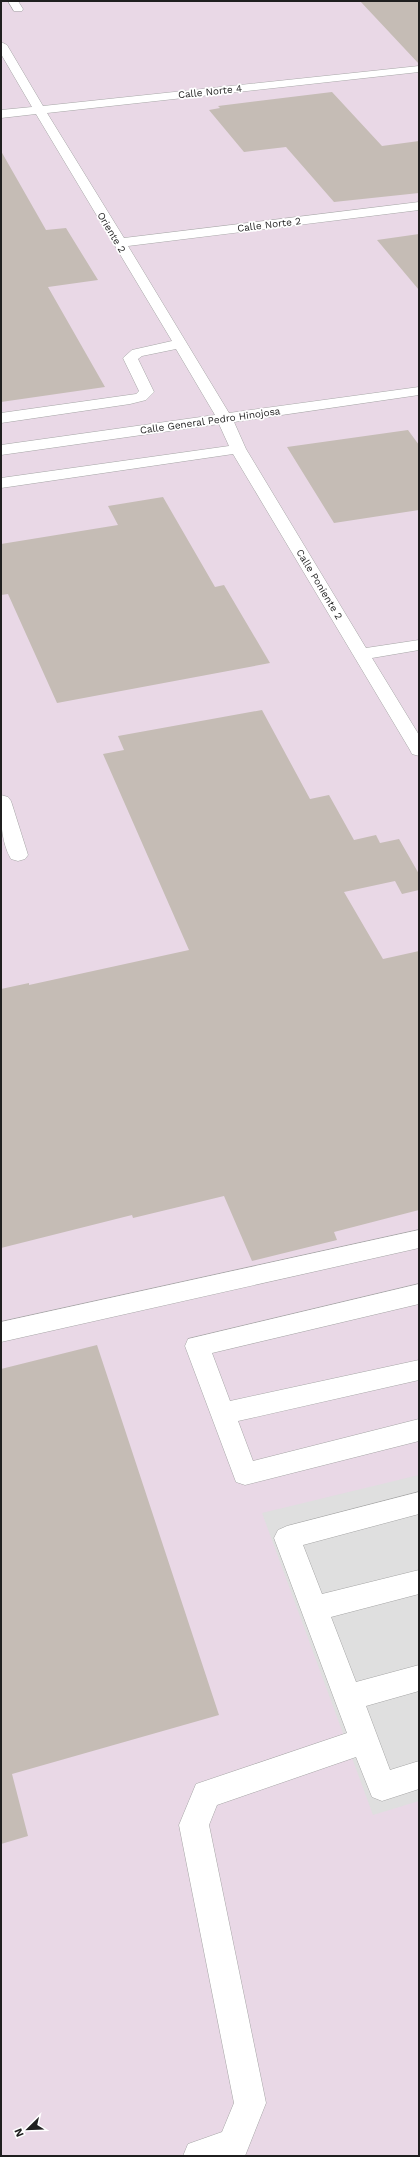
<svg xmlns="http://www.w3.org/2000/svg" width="420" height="2157" font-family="'Work Sans',sans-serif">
	<rect width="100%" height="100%" fill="#f0ece6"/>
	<path fill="#e9d8e6" d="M1,1H419V2156H1Z"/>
	<path fill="#dfdfdf" d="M419,1475V1801L373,1815L262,1513Z"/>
	<path fill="#c5bcb5" d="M360,1H419V64Z
		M332,92L382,146L419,141V193L334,202L286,147L244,152L209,110L220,108L218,106Z
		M1,151L46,230L66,228L98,280L48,287L105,387L1,402Z
		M419,234V290L377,240Z
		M408,430L419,445V510L334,523L287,447Z
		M163,497L215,587L224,585L270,663L57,703L8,594L1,595V544L118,525L108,506Z
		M262,710L310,799L329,795L354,840L376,835L380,843L399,839L419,874V890L402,894L395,881L344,892L383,959L419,951V1210L334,1232L337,1240L252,1261L224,1196L133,1218L132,1215L1,1248V989L29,983V985L189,950L103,754L124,750L118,736Z
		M97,1345L219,1715L12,1774L28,1836L1,1844V1369Z"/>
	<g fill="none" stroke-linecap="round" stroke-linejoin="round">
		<defs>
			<path id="minor" d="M8,1H18L23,9L22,11H14Z
				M1,42L7,45L43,106L419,66V72L47,113L124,238L419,202V210L128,246L229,413L419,387V395L234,422L246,449L366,648L419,640V650L372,658L419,735V756L412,754L410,750L233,454L1,488V478L229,446L219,424L1,455V445L215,415L176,349L142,356L138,359L154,392L146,400L130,404L1,423V413L136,394L139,391L123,358L132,350L172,341L36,114L1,118V110L32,107L1,54Z
				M1,795L8,797L11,801L28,855L25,859L18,861L11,859C0,840 1,817 1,795Z
				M419,1230V1248L1,1342V1322Z
				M419,1284V1304L212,1353L230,1401L419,1360V1380L238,1421L253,1461L419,1419V1441L245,1485L236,1482L185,1346L188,1339Z
				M419,1492V1514L303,1545L322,1594L419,1570V1594L331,1617L356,1682L419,1665V1691L366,1706L390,1770L419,1761V1789L382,1801L372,1797L356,1757L217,1805L209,1825L266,2103L245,2156H183L188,2144L222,2132L234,2103L179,1825L196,1784L347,1733L274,1538L278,1530L287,1526Z"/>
		</defs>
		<use href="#minor" stroke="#a6a6a6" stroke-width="1"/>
		<use href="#minor" fill="#fff" fill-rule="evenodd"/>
	</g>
	<g text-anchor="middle" stroke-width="3.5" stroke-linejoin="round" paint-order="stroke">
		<g font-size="10" fill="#1f1f1f" stroke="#fff">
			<text transform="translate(210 91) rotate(-6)" y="4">Calle Norte 4</text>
			<text transform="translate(269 224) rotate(-7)" y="4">Calle Norte 2</text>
			<text transform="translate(112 232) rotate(59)" y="4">Oriente 2</text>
			<text transform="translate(210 420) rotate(-8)" y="4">Calle General Pedro Hinojosa</text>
			<text transform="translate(320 584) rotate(59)" y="4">Calle Poniente 2</text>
		</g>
	</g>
	<rect width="420" height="2157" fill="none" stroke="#1f1f1f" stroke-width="4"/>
	<g transform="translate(28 2129) rotate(247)" stroke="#ffffff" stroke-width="3" paint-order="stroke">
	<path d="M0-3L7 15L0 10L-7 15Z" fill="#1f1f1f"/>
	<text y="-6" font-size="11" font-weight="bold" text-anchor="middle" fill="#1f1f1f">N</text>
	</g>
</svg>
